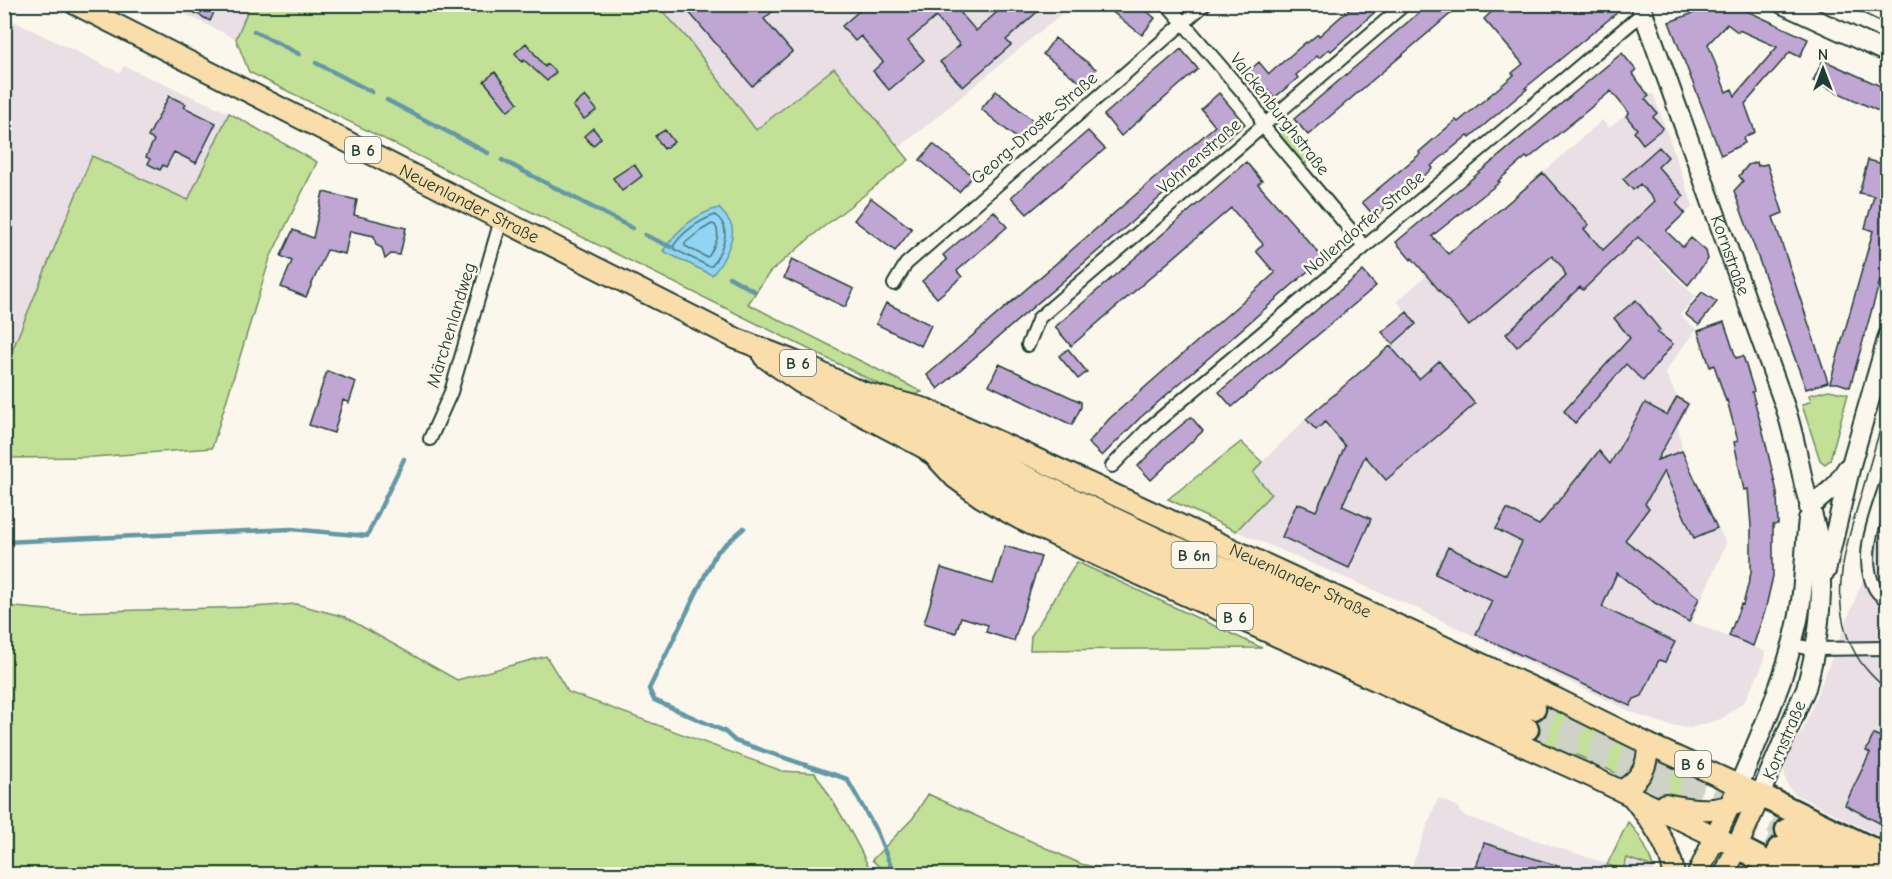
<svg xmlns="http://www.w3.org/2000/svg" width="1892" height="879" font-family="'Comic Neue',sans-serif">
	<rect width="100%" height="100%" fill="#fbf7ec"/>
	<filter id="ink" filterUnits="userSpaceOnUse"><feTurbulence type="fractalNoise" baseFrequency=".0167" numOctaves="2"/><feDisplacementMap in="SourceGraphic" scale="12" xChannelSelector="R" yChannelSelector="G"/><feConvolveMatrix kernelMatrix="1 2 1 2 8 2 1 2 1" color-interpolation-filters="sRGB"/></filter>
	<g filter="url(#ink)">
		<path fill="#e9dfe4" d="M1070,4L1071,6L899,148L834,68L756,130L689,40L657,5Z
			M166,5H250L236,39Z
			M5,17L120,73L124,66L229,113L188,200L92,157L5,368Z
			M1653,93L1693,206L1649,251L1695,296L1680,315L1696,329L1665,372L1676,395L1690,404L1678,426L1682,449L1726,544L1691,622L1766,652L1761,669L1744,702L1721,719L1690,728L1668,725L1636,714L1416,608L1236,531L1271,494L1253,473L1262,462L1306,419L1416,324L1397,301L1426,276L1425,274L1543,173L1602,120L1609,128Z
			M1887,511V840L1796,795L1790,789L1786,781L1784,772L1786,763L1794,744L1803,730L1876,547Z
			M1438,798L1458,807L1460,813L1467,817L1622,869L1626,858L1653,867L1655,874H1409Z"/>
		<path fill="#c3e097" stroke="#718e66" stroke-width="1.5" d="M250,5H657L689,40L756,130L834,68L909,160L817,232L769,273L748,304L922,392L907,398L249,72L236,39Z
			M229,113L317,162L270,258L212,448L93,457L5,458V368L92,156L188,200Z
			M1285,122L1315,156L1296,171L1271,133Z
			M1829,390L1848,394L1830,460L1825,464L1820,460L1802,405L1811,401L1809,395Z
			M1241,442L1262,462L1253,473L1271,494L1236,531L1168,499Z
			M1077,562L1262,648L1030,650L1031,636Z
			M296,604L345,617L457,680L546,656L568,692L782,771L815,773C837,806 856,839 872,874H5V606L69,612L253,607Z
			M1540,702L1633,747L1637,753L1638,763L1626,773L1618,774L1570,752L1524,738Z
			M1655,756L1693,775L1702,783L1694,803L1667,798L1641,785C1653,778 1656,769 1655,756Z
			M928,794L1081,864L1124,874H887L872,860L913,818Z
			M1628,822C1640,834 1648,851 1653,867L1627,858L1623,869L1607,865Z"/>
		<path fill="#91d4f3" stroke="#6398a7" stroke-width="1.5" d="M719,208C723,213 731,221 732,227C735,240 721,266 712,275L663,251C677,230 694,214 719,208Z"/>
		<g fill="none" stroke-linecap="round" stroke-linejoin="round">
			<path stroke="#4d7980" stroke-width="1.5" d="M715,215C734,228 722,250 712,266H708L674,249V245C684,231 699,221 715,215Z
				M712,224L715,225C722,235 714,246 709,256L706,257L685,246V243L700,231Z"/>
			<path stroke="#6398a7" stroke-width="4.5" d="M254,31L299,54
				M316,63L372,92
				M387,100L488,153
				M502,160L632,228
				M645,235L671,247
				M729,277L754,291
				M744,528L716,553L649,689L654,700L724,731L735,741L847,779L877,832L892,869L902,874
				M4,542L291,529L367,536L404,459
				M963,874L1027,872"/>
		</g>
		<path fill="#c0a6d3" stroke="#1f3d34" stroke-width="1.5" fill-rule="evenodd" d="M178,4H218L210,21Z
			M682,4H781L764,19L792,52L752,86Z
			M867,4H953L976,31L1006,4H1046L1006,40L1011,45L963,87L940,62L960,45L936,17L908,41L924,60L889,90L873,71L883,62L861,36L855,41L842,26Z
			M1102,4H1138L1155,18L1142,35Z
			M1355,4H1384L1331,51L1329,49L1319,58L1317,56L1296,75L1298,78L1274,98L1250,70L1259,62L1269,74L1306,42L1307,43L1318,34L1319,36Z
			M1429,4H1462L1308,135L1294,119Z
			M1500,4H1534L1539,10L1545,4H1611L1618,12L1525,88L1527,89L1470,137L1468,135L1431,166L1433,168L1375,217L1362,202L1420,154L1419,152L1456,120L1458,122L1514,75L1512,73L1523,64L1484,19Z
			M1694,4H1732L1808,39L1800,57L1790,52L1745,104L1755,132L1743,138L1745,143L1721,155L1669,22L1702,10ZM1727,24L1738,32L1739,30L1777,47L1735,96L1732,89L1726,92L1708,44Z
			M1055,38L1096,69L1084,85L1043,54Z
			M526,43L545,67L547,64L556,72L547,81L524,60L522,62L515,53Z
			M1181,49L1198,69L1121,136L1104,115Z
			M1622,53L1636,70L1632,73L1649,96L1645,99L1657,113L1653,117L1663,128L1643,144L1634,132L1637,129L1626,116L1629,113L1611,91L1528,159L1526,157L1498,181L1500,182L1432,236L1448,254L1543,173L1589,225L1584,229L1603,250L1655,201L1640,184L1633,190L1623,179L1659,147L1668,157L1658,167L1684,196L1676,203L1685,213L1666,231L1683,247L1691,238L1706,251L1708,259L1688,285L1638,237L1583,290L1580,287L1517,347L1506,334L1566,276L1562,267L1552,256L1469,326L1412,258L1411,260L1396,242Z
			M1823,60L1887,89V115L1813,81Z
			M495,72L518,103L508,111L484,81Z
			M996,91L1035,122L1020,141L981,109Z
			M1219,93L1245,124L938,389L927,375L1215,126L1201,109Z
			M169,96L186,104L184,107L216,123L196,163L174,152L166,167L163,165L160,170L148,164L150,159L146,157L154,140L148,137Z
			M585,96L597,110L584,119L573,106Z
			M593,128L601,138L593,146L584,136Z
			M665,130L674,142L664,149L655,136Z
			M1088,131L1105,149L1027,214L1011,197Z
			M933,144L973,176L959,192L920,160Z
			M1868,160L1887,165V256L1850,387L1838,383H1830L1873,231L1865,228L1874,196L1859,193Z
			M1246,162L1262,181L1258,184L1323,258L1140,418L1102,456L1088,443L1110,418L1275,273L1256,251L1263,244L1231,208L1071,346L1055,327Z
			M1757,162L1758,166L1767,164L1783,213L1773,217L1828,382L1806,389L1734,191L1743,181L1739,176L1748,165Z
			M634,164L642,176L622,191L613,178Z
			M323,192L357,200L354,215L406,228L400,255L391,254L385,259L382,248L376,245L374,236L350,231L345,254L327,250L306,297L281,287L292,261L281,256L293,230L313,238Z
			M871,198L912,229L895,251L854,220Z
			M994,211L1007,227L957,271L962,277L937,298L922,281L947,260L943,255Z
			M792,259L854,289L845,307L784,278Z
			M1363,271L1376,286L1232,407L1219,392Z
			M1702,292L1717,302L1699,325L1685,314Z
			M1636,300L1660,330L1657,332L1673,344L1643,381L1626,364L1575,423L1564,411L1630,338L1614,318Z
			M886,303L931,325L921,346L876,324Z
			M1407,312L1416,324L1393,344L1382,332Z
			M1724,322L1736,358L1743,356L1754,391L1752,392L1764,436L1777,492L1778,524L1773,525V576L1765,611L1753,646L1729,636L1741,604L1743,605L1751,573V526L1748,489L1744,490L1734,442L1738,441L1727,400L1726,401L1714,365L1710,367L1698,331Z
			M1390,346L1419,379L1439,361L1475,404L1386,480L1365,456L1342,506L1371,519L1349,568L1282,537L1297,503L1316,511L1345,446L1325,422L1316,430L1306,419Z
			M1068,349L1087,372L1078,379L1059,356Z
			M999,364L1081,402V407L1072,425L989,385Z
			M327,371L356,382L349,403L343,400L334,433L309,425Z
			M1677,397L1688,404L1657,460L1682,451L1717,528L1694,538L1664,471L1645,504L1649,508L1625,540L1699,598L1689,622L1655,603L1617,573L1602,607L1675,642L1665,662L1659,660L1642,696L1634,699L1630,706L1476,634L1492,601L1435,574L1448,547L1506,575L1522,542L1496,529L1507,509L1539,525L1599,451L1610,464L1645,403L1667,415Z
			M1191,417L1203,431L1151,480L1138,466L1161,442Z
			M1005,546L1041,557L1014,641L986,632L988,625L961,617L956,633L924,623L941,568L993,584Z
			M1874,734L1887,740V827L1845,805L1870,753L1866,751Z
			M1484,843L1578,872L1577,874H1474Z"/>
		<g fill="none" stroke-linecap="round" stroke-linejoin="round">
			<path stroke="#cfd2c7" stroke-width="22" stroke-dasharray="22 11" stroke-linecap="butt" d="M1534,708L1787,830
				M1527,729L1779,849"/>
			<defs>
				<path id="street" d="M1167,4L1253,104L1259,114L1262,125L1364,246
					M894,284L906,264L1205,4
					M1028,345L1039,318L1405,4
					M430,439L451,392L501,220
					M1112,466L1149,428L1643,13
					M1888,479C1878,512 1857,556 1875,588C1877,593 1883,597 1888,601
					M1792,645L1815,649L1888,648"/>
				<g id="secondary">
					<path id="s1" d="M1640,4L1783,401C1793,428 1798,457 1804,485C1808,502 1816,523 1818,538C1825,588 1819,641 1806,688L1760,795"/>
					<path d="M1782,4L1888,53"/>
					<path d="M1809,508L1835,486L1847,468"/>
					<path d="M1826,571L1852,461L1888,336"/>
					<path d="M1739,785C1762,731 1786,677 1798,620C1805,586 1804,552 1808,519"/>
				</g>
				<g id="primary">
					<path id="s2" d="M75,4L737,339L809,367L858,391L926,409L1028,455L1553,697L1648,744L1760,795"/>
					<path d="M764,357L801,383L930,451L955,478L981,497L1022,520L1109,561L1586,774L1737,847"/>
					<path d="M1622,791C1641,778 1648,768 1648,744"/>
					<path d="M1634,799C1652,822 1670,846 1674,874"/>
					<path d="M1665,804C1704,813 1723,811 1760,795"/>
					<path d="M1698,874L1733,798"/>
					<path d="M1725,874L1760,795"/>
				</g>
				<path id="highway" d="M858,391L1025,477L1156,539L1345,621L1534,708
					M930,451L1019,498L1145,556L1336,640L1527,729
					M1760,795L1888,857
					M1787,830L1879,874
					M1737,847L1790,874
					M1779,849L1832,874"/>
			</defs>
			<use href="#street" stroke="#1f3d34" stroke-width="16"/>
			<use href="#secondary" stroke="#1f3d34" stroke-width="22"/>
			<use href="#primary" stroke="#1f3d34" stroke-width="24"/>
			<use href="#highway" stroke="#1f3d34" stroke-width="27"/>
			<use href="#street" stroke="#fbf7ec" stroke-width="12"/>
			<use href="#secondary" stroke="#fbf7ec" stroke-width="18"/>
			<use href="#primary" stroke="#f9deab" stroke-width="20"/>
			<use href="#highway" stroke="#f9deab" stroke-width="22"/>
			<path stroke="#1f3d34" stroke-width="1.5" d="M1844,4L1888,25
				M1888,404C1879,433 1870,463 1862,492C1847,542 1827,599 1853,649C1861,666 1874,678 1888,691"/>
		</g>
	</g>
	<g text-anchor="middle" stroke-width="5" stroke-linejoin="round" paint-order="stroke">
		<g fill="#fbf7ec" stroke="#61756b" stroke-width="1.5">
			<rect x="345" y="137" width="36" height="26" rx="4.5"/>
			<rect x="780" y="350" width="36" height="26" rx="4.5"/>
			<rect x="1171.5" y="542" width="45" height="26" rx="4.5"/>
			<rect x="1217" y="604" width="36" height="26" rx="4.5"/>
			<rect x="1675" y="751" width="36" height="26" rx="4.5"/>
		</g>
		<g font-size="16" font-weight="bold" fill="#1f3d34">
			<text x="363" y="156">B 6</text>
			<text x="798" y="369">B 6</text>
			<text x="1194" y="561">B 6n</text>
			<text x="1235" y="623">B 6</text>
			<text x="1693" y="770">B 6</text>
		</g>
		<g font-size="18" fill="#1f3d34" stroke="#fbf7ec">
			<text transform="translate(1280 114) rotate(52)" y="6">Valckenburghstraße</text>
			<text transform="translate(1034 128) rotate(-41)" y="6">Georg-Droste-Straße</text>
			<text transform="translate(1199 156) rotate(-41)" y="6">Vohnenstraße</text>
			<text dy="6" stroke="none"><textPath href="#s2" startOffset="442">Neuenlander Straße</textPath></text>
			<text transform="translate(1364 223) rotate(-40)" y="6">Nollendorfer Straße</text>
			<text dy="6" stroke="none"><textPath href="#s1" startOffset="267">Kornstraße</textPath></text>
			<text transform="translate(451 325) rotate(-73)" y="6">Märchenlandweg</text>
			<text dy="6" stroke="none"><textPath href="#s2" startOffset="1356">Neuenlander Straße</textPath></text>
			<text transform="translate(1784 740) rotate(-67)" y="6">Kornstraße</text>
		</g>
	</g>
	<rect width="1892" height="879" fill="none" stroke="#fbf7ec" stroke-width="24"/>
	<rect x="12" y="12" width="1868" height="855" fill="none" stroke="#1f3d34" stroke-width="2" filter="url(#ink)"/>
	<g transform="translate(1823 69)" stroke="#fbf7ec" stroke-width="4.5" paint-order="stroke">
	<path d="M0-4.5L10 22L0 15L-10 22Z" fill="#1f3d34"/>
	<text y="-9" font-size="16" font-weight="bold" text-anchor="middle" fill="#1f3d34">N</text>
	</g>
</svg>
